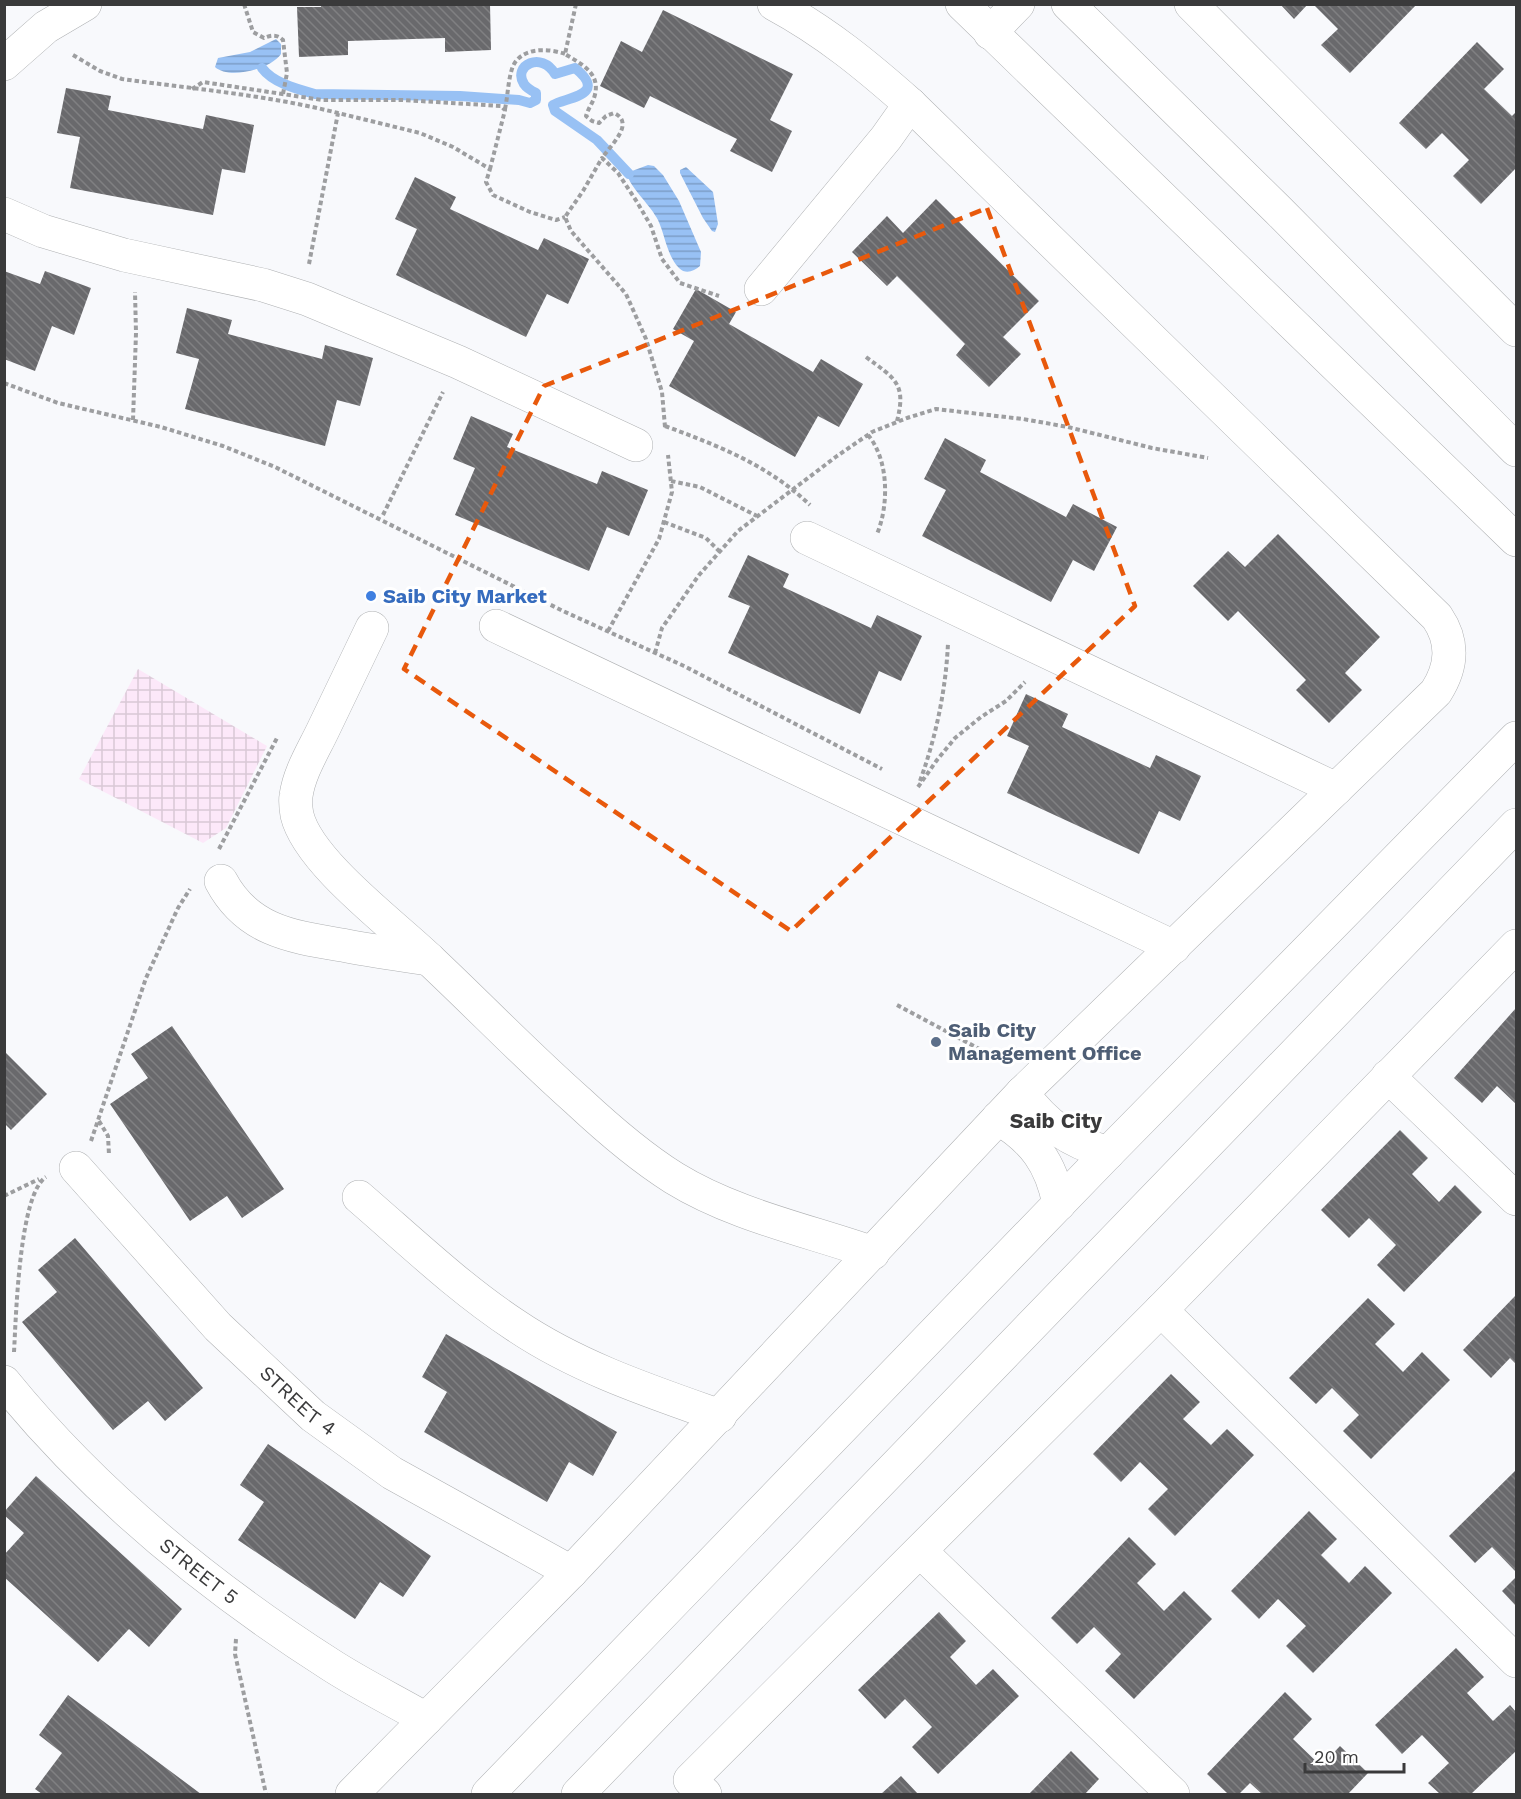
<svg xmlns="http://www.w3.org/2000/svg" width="1521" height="1799" font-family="'Work Sans',sans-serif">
	<defs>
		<pattern id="industrial-grid" width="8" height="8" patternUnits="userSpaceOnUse" patternTransform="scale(1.5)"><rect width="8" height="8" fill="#fce8f9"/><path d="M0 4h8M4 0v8" fill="none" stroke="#d9c8d6"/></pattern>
		<pattern id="water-rules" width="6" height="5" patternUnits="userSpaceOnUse" patternTransform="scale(1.5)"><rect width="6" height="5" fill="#98c1f4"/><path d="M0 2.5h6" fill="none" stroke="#7d9ec7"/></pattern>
		<pattern id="building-back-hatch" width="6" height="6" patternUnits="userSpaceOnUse" patternTransform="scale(1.5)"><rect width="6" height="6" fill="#69696c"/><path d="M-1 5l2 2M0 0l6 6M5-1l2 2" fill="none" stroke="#808082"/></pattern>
	</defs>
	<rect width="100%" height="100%" fill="#f8f9fc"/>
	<path fill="url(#industrial-grid)" d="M138,669L267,746L226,828L203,843L79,779Z"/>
	<path fill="url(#water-rules)" d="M276,39L281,44V54C271,69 229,80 215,67L218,58L250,52Z
		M648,165L654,166L663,175L679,201L701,252L700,266C694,271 686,275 679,268C667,256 665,235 658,220C651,206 632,189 628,177L632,171Z
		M686,167L713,192L718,224L715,232L712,231L703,218L680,173V170Z"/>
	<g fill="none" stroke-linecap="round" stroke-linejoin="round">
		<path stroke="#98c1f4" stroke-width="10" d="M262,68C273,83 297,89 315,94L460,96L519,100L530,103L536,100V93C532,91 526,87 524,84C512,65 542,51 555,74L575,68C609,96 566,97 553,105L555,111L597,140L629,174"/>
	</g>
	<path fill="url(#building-back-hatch)" d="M321,4H490L491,50L445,52V38L348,41V55L299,57L297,7H321Z
		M1280,4H1308L1294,19Z
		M1313,4H1417L1350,73L1321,45L1338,29Z
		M663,10L793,74L770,120L792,131L772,172L730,151L737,139L650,96L644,108L600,86L621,41L642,52Z
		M1477,42L1504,69L1484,89L1512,116L1516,112V168L1481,204L1453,176L1469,160L1442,133L1426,149L1399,123Z
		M66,88L111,96L108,110L203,129L206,115L254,125L245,173L222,169L213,215L70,188L80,137L57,133Z
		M415,177L456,197L450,209L538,250L544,238L589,259L568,304L547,294L526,337L396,275L417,229L395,219Z
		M936,199L1039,301L1003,337L1021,354L989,387L956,355L965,344L897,276L887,286L852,252L887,216L903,233Z
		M4,271L40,284L45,271L91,288L74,335L52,326L35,371L4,359Z
		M696,289L736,312L729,324L813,372L821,359L863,384L839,427L818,416L795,457L669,386L694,341L673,329Z
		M187,308L232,320L228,334L322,359L325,345L373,358L360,406L337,400L325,446L185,409L199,359L176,353Z
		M471,416L513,434L507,447L597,484L602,471L648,490L629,536L607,527L589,571L455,515L475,468L453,459Z
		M945,438L986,460L980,472L1066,517L1073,504L1117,527L1094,571L1073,560L1051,602L922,536L946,490L924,479Z
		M1278,534L1380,637L1345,673L1362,690L1329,723L1296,690L1306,680L1238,611L1228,621L1193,586L1228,551L1245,567Z
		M748,555L789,574L783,587L871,628L877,615L922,636L901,681L879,671L860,714L728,653L750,606L728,597Z
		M1026,694L1068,714L1062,727L1150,768L1156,755L1201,776L1180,821L1159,811L1139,854L1007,793L1029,746L1007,736Z
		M1516,1008V1104L1497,1086L1482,1103L1454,1078Z
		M172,1026L284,1189L242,1218L227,1196L190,1221L110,1104L148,1078L131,1054Z
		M4,1051L47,1094L11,1130L4,1123Z
		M1400,1130L1428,1158L1412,1174L1439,1202L1455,1185L1482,1212L1404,1292L1377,1265L1396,1245L1369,1218L1349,1238L1321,1210Z
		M75,1238L203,1388L165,1421L148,1401L113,1430L22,1322L57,1292L38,1270Z
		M1516,1295V1364L1510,1358L1491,1378L1463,1350Z
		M1368,1298L1395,1324L1375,1344L1403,1372L1422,1352L1450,1380L1371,1459L1343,1431L1359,1415L1332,1388L1316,1404L1289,1378Z
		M446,1334L617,1432L593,1476L569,1462L547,1502L424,1432L447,1392L422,1377Z
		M1171,1374L1200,1402L1183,1419L1211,1445L1227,1429L1254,1455L1175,1536L1148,1509L1168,1489L1140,1462L1121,1482L1093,1454Z
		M268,1444L431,1556L403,1597L380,1582L355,1619L238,1540L264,1502L240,1485Z
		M1516,1470V1572L1492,1547L1475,1563L1449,1536Z
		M36,1476L182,1609L149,1647L129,1629L98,1662L4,1577V1555L24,1533L4,1515V1512Z
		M1309,1511L1337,1539L1321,1555L1349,1583L1365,1566L1392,1593L1313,1673L1286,1646L1306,1626L1278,1599L1259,1619L1231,1591Z
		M1129,1537L1156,1564L1137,1583L1164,1611L1184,1591L1212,1619L1134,1699L1105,1671L1121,1654L1094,1627L1077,1644L1051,1618Z
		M1516,1577V1606L1502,1591Z
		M939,1612L966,1641L950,1657L976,1685L993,1669L1019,1696L938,1774L912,1747L932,1727L905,1699L885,1719L858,1690Z
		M1456,1648L1484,1677L1467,1693L1493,1721L1510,1705L1516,1712V1751L1471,1794H1440L1428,1783L1449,1763L1422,1735L1402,1754L1375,1725Z
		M1285,1692L1312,1719L1293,1739L1321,1766L1340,1746L1368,1773L1348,1794H1262L1250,1783L1239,1794H1228L1207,1774Z
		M68,1695L201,1794H42L35,1789L62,1753L39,1735Z
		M1071,1751L1099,1779L1085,1794H1029Z
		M901,1776L918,1794H881Z"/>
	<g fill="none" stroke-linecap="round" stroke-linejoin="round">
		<defs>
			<g id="minor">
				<path d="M962,4L1516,540"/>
				<path d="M1068,4L1278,210L1516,450"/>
				<path d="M1191,4L1516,330"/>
				<path d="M990,33L1018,4"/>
				<path d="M4,64L46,27L85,4"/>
				<path d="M4,214L43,231L124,255L263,285L307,299L458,362L636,445"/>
				<path d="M761,289L886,138L910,104"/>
				<path d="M807,538L1336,789"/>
				<path d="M496,626L1174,947"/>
				<path d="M372,628C356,662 339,696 323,730C313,751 299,773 296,796C295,801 296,809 297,815C308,862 395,926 430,960C480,1007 527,1056 578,1101C608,1129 639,1156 674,1178C734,1215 807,1230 873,1253"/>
				<path d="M221,881C248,932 294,937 347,946C374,951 402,955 429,959"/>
				<path d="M1388,1076L1516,1199"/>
				<path d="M1022,1093C1047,1126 1069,1141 1108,1153"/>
				<path d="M998,1118C1034,1140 1051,1163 1059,1204"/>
				<path id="s1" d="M76,1168L218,1327L313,1416L392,1473L571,1572"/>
				<path d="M359,1197C410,1241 459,1288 515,1325C577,1367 649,1391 720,1416"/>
				<path d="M1161,1310L1516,1661"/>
				<path id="s2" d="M4,1382C95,1494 209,1587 331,1665C362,1685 395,1701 426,1719"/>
				<path d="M920,1551L1173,1794"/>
				<path d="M352,1794L571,1572L1022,1093L1436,692C1452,667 1454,642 1437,617L910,104C867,66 826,32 774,4"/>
				<path d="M488,1794L1108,1153L1516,738"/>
				<path d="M578,1794L1516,825"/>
				<path d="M705,1794L690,1780L1161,1310L1516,946"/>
			</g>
		</defs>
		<use href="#minor" stroke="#afb1b3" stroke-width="34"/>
		<path stroke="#9d9ea0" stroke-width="4" stroke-dasharray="4.5 3" stroke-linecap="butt" d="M244,4L253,32L264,38C271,35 277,34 283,40L287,73L283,94
			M576,4L565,54C583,65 602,74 594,98C592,104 588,109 586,116L592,121L599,123L606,116L614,113C636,123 610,146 602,158
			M73,55L100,71L122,79C194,89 267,95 338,113
			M192,89L203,82L322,100H403L501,106L505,110L490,169
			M505,109C508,95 508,79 513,66C522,47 548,48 565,54
			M309,264L338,113L420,133L453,147L490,169L486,182L493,195L530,212L556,220L565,217
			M866,357C894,378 907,383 897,421
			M4,383L58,403L161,427L223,446L275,467L563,611L684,666L882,769
			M133,420L136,333L135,292
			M665,426C719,446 768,465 810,505
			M665,427L662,392L646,339L626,294L571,231L565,217L583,191L602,158L618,173L637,202L651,226L662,259L680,283L719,296
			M868,435C889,460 889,505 877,534
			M671,481L700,487L757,516
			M383,515L443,392
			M664,522L706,538L720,552
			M608,631L659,539L672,492L668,455
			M655,653L662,628L699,575L738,531L837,456L872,432L907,418L936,409L1023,419L1068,427L1152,448L1208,458
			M920,781C936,737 946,689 948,643
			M918,787L937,760L955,738L981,717L1006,701L1025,682
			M219,849L277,738
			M897,1005L985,1052C999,1055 1006,1048 1020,1050
			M99,1121L108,1136L109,1155
			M91,1141L146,978L178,908L190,889
			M4,1196L39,1179
			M14,1352C16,1318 19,1194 46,1177
			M4,1630V1642
			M236,1639L235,1654L266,1794"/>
		<use href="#minor" stroke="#fff" stroke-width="33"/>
	</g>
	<path fill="none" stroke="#e8590c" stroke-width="4.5" stroke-dasharray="12 8" stroke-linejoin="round" d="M987,208L1135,606L791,931L404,669L544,386Z"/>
	<circle fill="#3f7fe0" stroke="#fff" stroke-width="2" cx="371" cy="596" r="6"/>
	<circle fill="#5c6f8a" stroke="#fff" stroke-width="2" cx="936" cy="1042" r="6"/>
	<g text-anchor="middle" stroke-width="6" stroke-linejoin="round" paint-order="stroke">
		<g font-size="20" font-weight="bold" fill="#366cbe" stroke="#fff" text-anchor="start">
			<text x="383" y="603">Saib City Market</text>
		</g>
		<g font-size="20" font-weight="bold" fill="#4e5e75" stroke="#fff" text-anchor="start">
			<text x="948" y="1037">Saib City<tspan x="948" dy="23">Management Office</tspan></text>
		</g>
		<g font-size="20" fill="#3a3a3b" stroke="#fff">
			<text dy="7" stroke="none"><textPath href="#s1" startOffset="322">STREET 4</textPath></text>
			<text dy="7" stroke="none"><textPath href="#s2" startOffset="272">STREET 5</textPath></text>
		</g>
		<g font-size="21" font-weight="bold" fill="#3a3a3b" stroke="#fff">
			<text x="1056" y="1128">Saib City</text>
		</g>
	</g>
	<rect width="1521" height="1799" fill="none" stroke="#3a3a3b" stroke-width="12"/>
	<path d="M1305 1763v9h99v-9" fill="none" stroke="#3a3a3b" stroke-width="3"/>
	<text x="1314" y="1763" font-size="18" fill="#3a3a3b" stroke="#ffffff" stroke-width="4.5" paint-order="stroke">20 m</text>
</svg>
